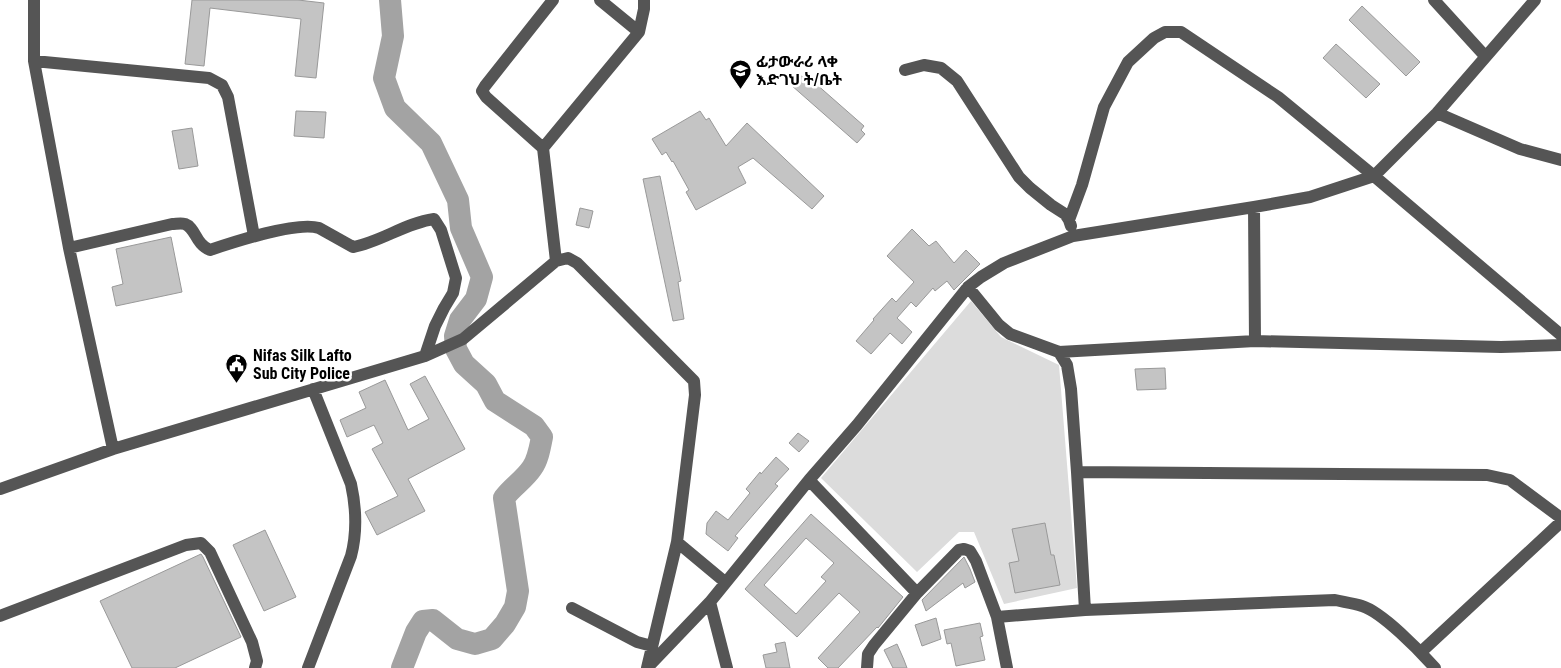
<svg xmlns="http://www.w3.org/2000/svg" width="1561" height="668" font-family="'Roboto Condensed','Noto Sans Ethiopic',sans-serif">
	<rect width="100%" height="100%" fill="#fff"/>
	<path fill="#dcdcdc" d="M971,301L1001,337L1059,365L1077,588L1004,604L974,532H959L917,572L821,478Z"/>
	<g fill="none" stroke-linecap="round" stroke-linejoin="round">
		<path stroke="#a3a3a3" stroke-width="22" d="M390,0L393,36L384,78L395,108L431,143L458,200L461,228L482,277L476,299L460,320L455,336L456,349L464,364L486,384L495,401L534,426L542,437C540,447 538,460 532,468C524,480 512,487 504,498L518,591L515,607L505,624L492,639L475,644L457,639L433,620L423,621L416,632L402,668"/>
	</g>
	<path fill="#c4c4c4" stroke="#999" fill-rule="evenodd" d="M192,0H298L324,3L316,78L295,76L301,19L210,8L204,66L185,64Z
		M1362,6L1420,62L1406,76L1349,20Z
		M1336,44L1380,84L1366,98L1323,58Z
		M800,75L805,79L807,76L864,126L861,130L865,134L857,143L791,85Z
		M296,111L326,112L324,138L294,136Z
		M700,111L706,120L709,118L726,146L747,123L824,196L812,209L753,158L738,167L746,183L696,210L686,192L689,190L673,161L672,162L666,152L662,155L652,139Z
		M192,128L198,166L179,169L172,131Z
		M660,176L681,281L678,282L684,319L673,321L643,179Z
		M580,208L593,211L589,228L576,225Z
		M912,229L929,246L936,241L954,263L966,250L980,264L954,290L947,281L935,291L933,288L916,307L911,302L897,318L912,332L902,344L890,333L871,354L856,341L874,320L873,319L892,298L896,302L914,282L887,256Z
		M171,237L182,292L116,306L112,287L123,284L116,249Z
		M1165,368L1166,389L1137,390L1135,369Z
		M425,376L465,449L408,479L425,511L377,535L365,512L398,496L372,449L383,443L374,425L347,437L340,420L366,408L359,392L385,380L408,430L429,419L410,384Z
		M798,433L809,441L799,452L789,443Z
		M776,457L789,469L775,484L778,486L735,536L738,538L728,551L706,534L707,523L716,511L728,520L750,493L746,489L760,472L761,474Z
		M811,514L903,597L878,628L877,627L838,668H828L818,658L860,612L839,593L797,637L745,589ZM806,538L834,563L821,577L826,581L796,614L764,585Z
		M1045,523L1051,555H1054L1060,585L1015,593L1009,563L1019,561L1012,529Z
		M265,530L296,597L264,611L233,545Z
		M201,554L203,557L241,637L175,668H132L100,601Z
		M964,557L970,569L975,582L965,588L963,583L926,611L922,600Z
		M936,618L941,639L922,646L915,625Z
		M980,623L983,636L980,637L985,660L956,666L951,643L947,644L944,630Z
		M785,642L790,668H766L763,655L777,652L775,644Z
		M897,644L904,660L907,668H893L884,650Z"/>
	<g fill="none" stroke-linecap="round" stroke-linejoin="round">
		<path stroke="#555" stroke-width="12" d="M34,0V61L69,248L113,449
			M600,0L639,32
			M1434,0L1485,56
			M34,61L209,78L222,85L228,97L254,236
			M905,70L924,65L941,68L957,81L1019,177L1030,188L1051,205L1065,214L1069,220L1071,226
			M1437,113L1520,149L1561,160
			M543,148L486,97L482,91L485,86L553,0
			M1254,207L1255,341
			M1069,220L1082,185L1104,107L1128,62L1154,38L1165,32H1181L1278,97L1374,176L1561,335
			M556,261L543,148L639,32L644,9V0
			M968,287L999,325L1010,334L1059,352L1067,365L1071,389L1077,472L1085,610
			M1059,352L1255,341L1501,347L1561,345
			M425,356L463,339L556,261L568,258L577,263L694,381L695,395L677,542L647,668
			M1077,472L1487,475L1510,480L1561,518
			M809,480L917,593L874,645L868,654L867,668
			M0,489L113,449L425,356L435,326L444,308L453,293L456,278L441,230L434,219C405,223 381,242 353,247L319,228C297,221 234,242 210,250C195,244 196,228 185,224C181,223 176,224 172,224L69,248
			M677,542L725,582
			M917,593L959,550L964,549L970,551L976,561L997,617L1007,668
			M710,602L809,480L857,425L968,287L981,277L1004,263L1073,236L1254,207L1310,197L1374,176L1437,113L1535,0
			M572,608L637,642L652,646
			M0,616L186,545L201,543L210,552L252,642L257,661L255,668
			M997,617L1085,610L1335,600C1344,602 1353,603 1362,606C1382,612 1420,651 1435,668
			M1421,652L1561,522
			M308,668L351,556C357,533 356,507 351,484L313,389
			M647,668L710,602L727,668"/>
	</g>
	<defs>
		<symbol id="school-pin" viewBox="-11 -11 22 30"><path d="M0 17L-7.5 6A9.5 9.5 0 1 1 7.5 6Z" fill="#000" stroke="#fff"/><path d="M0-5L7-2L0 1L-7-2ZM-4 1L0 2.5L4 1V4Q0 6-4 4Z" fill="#fff"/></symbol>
		<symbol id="civic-pin" viewBox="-11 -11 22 30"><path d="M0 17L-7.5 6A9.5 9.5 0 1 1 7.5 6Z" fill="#000" stroke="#fff"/><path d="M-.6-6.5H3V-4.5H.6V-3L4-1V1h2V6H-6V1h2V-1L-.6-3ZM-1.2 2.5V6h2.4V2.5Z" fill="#fff"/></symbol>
	</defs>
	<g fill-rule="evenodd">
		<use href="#school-pin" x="728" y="58" width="25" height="34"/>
		<use href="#civic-pin" x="224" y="352" width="25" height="34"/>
	</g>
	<g text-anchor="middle" stroke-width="5" stroke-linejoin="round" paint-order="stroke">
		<g font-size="16" font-weight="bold" fill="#000" stroke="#fff" text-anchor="start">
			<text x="756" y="67">ፊታውራሪ ላቀ<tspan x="756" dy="18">እድገህ ት/ቤት</tspan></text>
			<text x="253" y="361">Nifas Silk Lafto<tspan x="253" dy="18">Sub City Police</tspan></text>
		</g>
	</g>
</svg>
